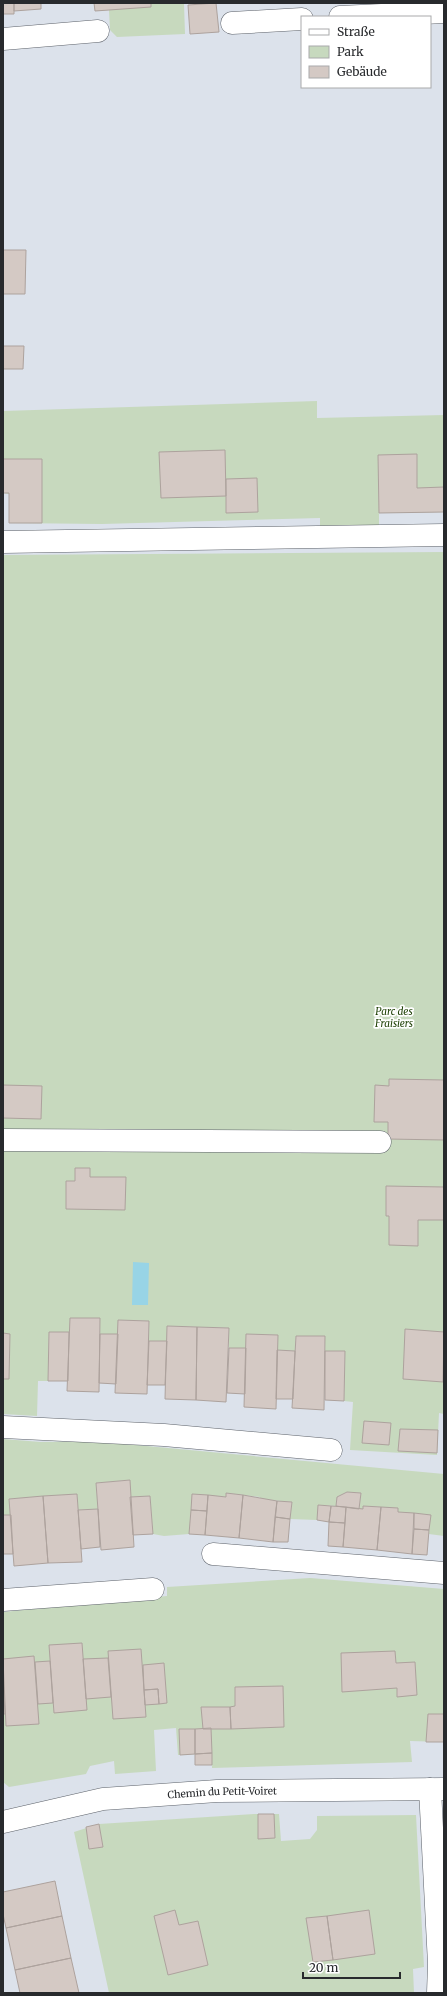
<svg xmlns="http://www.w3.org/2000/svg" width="447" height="1996" font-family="Merriweather,serif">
	<rect width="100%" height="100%" fill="#dce2eb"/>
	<path fill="#c7d9be" d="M94,3H217L184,4L185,34L117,37L110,30L109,10L95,11Z
		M317,401V418L444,415V512L379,513V529L320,528V518L102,524L9,523V494L3,493V411Z
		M444,552V1414L439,1413L437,1455L350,1450L353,1402L344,1401L345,1351H325V1336H296L295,1351L277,1350L278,1335L247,1334L246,1348H229V1328L167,1326V1341H149V1321L119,1320L118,1334H100V1318H71L69,1332H49L48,1381H38L37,1416L3,1414V555Z
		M3,1439L41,1442L93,1441L444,1474V1536L429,1534L430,1515L398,1512L381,1507L363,1506V1509H359L361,1493L347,1492L337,1497L336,1506L319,1505L317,1520L290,1519L292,1502L260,1499V1497L226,1493V1497L193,1494L189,1534L164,1536L153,1534L150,1496L130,1497L129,1480L96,1483L98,1509L78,1510L77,1494L10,1499L11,1515H3Z
		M310,1578L444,1589V1742L410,1741L412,1762L212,1768V1765H195V1754L178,1755L176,1728L154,1730L156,1771L115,1774L114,1761L90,1766L86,1774L9,1787L3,1782V1612L167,1596V1587Z
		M254,1814H279L281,1841L310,1839L317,1830V1816L416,1815L424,1967L413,1969L414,1993H109L74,1832L99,1824Z"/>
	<path fill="#98d4e6" d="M133,1262L149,1263L148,1305H132Z"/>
	<path fill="#d4c9c4" stroke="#ada29d" d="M3,3H14V14H3Z
		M14,3H41V9L14,11Z
		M94,3H151V7L95,11Z
		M216,3L219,32L190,34L188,5Z
		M3,250H26L25,294H3Z
		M3,346H24L23,369H3Z
		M225,450L226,496L161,498L159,452Z
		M417,454V488L444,487V512L379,513L378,455Z
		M3,459H42V523H9V493H3Z
		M257,478L258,512L226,513V479Z
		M389,1079L444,1080V1140L388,1139V1122H374L375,1085L389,1086Z
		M3,1085L42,1086L41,1119L3,1118Z
		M75,1168H90V1177H126L125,1210L66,1209V1181H75Z
		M386,1186L444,1187V1220H418V1246L389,1245V1216H386Z
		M70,1318H100L99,1392L67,1391Z
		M118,1320L149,1321L147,1394L115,1393Z
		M167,1326L197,1327L196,1400L165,1399Z
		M197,1327L229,1328L226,1402L196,1400Z
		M405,1329L444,1332L443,1382L403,1379Z
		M49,1332H69L68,1381H48Z
		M3,1333L10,1334L9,1379H3Z
		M100,1334H118L116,1384L99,1383Z
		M246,1334L278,1335L276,1409L244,1407Z
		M296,1336H325L324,1410L292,1408Z
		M149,1341H167L165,1385H147Z
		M229,1348H246L245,1394L227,1393Z
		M277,1350L295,1351L293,1399H276Z
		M325,1351H345L344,1401L325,1400Z
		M364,1421L391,1423L389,1445L362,1443Z
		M400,1429L438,1430L437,1453L398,1451Z
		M130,1480L134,1547L101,1550L96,1483Z
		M347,1492L361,1493L359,1509L336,1506L337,1497Z
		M226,1493L243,1495L239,1538L205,1535L208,1495L226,1497Z
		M77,1494L82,1562L48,1563L43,1496Z
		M192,1494L208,1495L207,1511L191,1510Z
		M243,1495L277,1501L273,1542L239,1538Z
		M43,1496L48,1563L14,1566L9,1499Z
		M150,1496L153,1534L133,1535L130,1497Z
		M277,1501L292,1502L290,1519L275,1517Z
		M318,1505L331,1506L329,1522L317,1520Z
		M331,1506L346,1507L345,1523L329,1522Z
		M363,1506L381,1507L377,1550L343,1547L346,1507L363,1509Z
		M381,1507L398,1508V1512L414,1513L412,1554L377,1550Z
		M98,1509L100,1547L81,1549L78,1510Z
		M191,1510L207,1511L205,1535L189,1534Z
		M414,1513L431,1515L429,1530L414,1529Z
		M3,1515H11L13,1554H3Z
		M275,1517L290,1519L288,1542H273Z
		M329,1522L345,1523L343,1547L328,1546Z
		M414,1529L429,1530L427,1555L412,1554Z
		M82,1643L87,1710L54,1713L49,1645Z
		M141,1649L146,1717L113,1719L108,1651Z
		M395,1651L396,1663L415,1662L417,1695L397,1697V1688L342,1692L341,1653Z
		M34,1656L39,1724L6,1726L3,1659Z
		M108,1658L111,1697L86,1699L83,1659Z
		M50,1661L53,1703L38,1704L35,1662Z
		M164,1663L167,1703L159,1704L158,1689L144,1690L143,1665Z
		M3,1678L5,1714H3Z
		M283,1686L284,1727L231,1729L230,1707L235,1706V1687Z
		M158,1689L159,1704L145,1705L144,1690Z
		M201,1707H230L231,1729H203Z
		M428,1714H444V1742H426Z
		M211,1728L212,1753L195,1754V1729Z
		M179,1729H195V1754L180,1755Z
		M212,1753V1765H195V1754Z
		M258,1814H274L275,1838L258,1839Z
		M99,1824L103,1847L89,1849L86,1827Z
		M55,1881L62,1916L6,1928L3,1914V1892Z
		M175,1910L179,1925L198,1921L208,1965L168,1975L154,1916Z
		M369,1910L375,1954L333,1960L327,1916Z
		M62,1916L71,1958L15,1970L6,1928Z
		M327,1916L333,1960L313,1962L306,1918Z
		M71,1958L79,1993H20L15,1970Z"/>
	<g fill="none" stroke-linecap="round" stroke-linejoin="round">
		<defs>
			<g id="minor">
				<path d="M340,17L444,12"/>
				<path d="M232,23L302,19"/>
				<path d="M3,39L98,31"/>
				<path d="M3,542L444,535"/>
				<path d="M3,1140L380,1142"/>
				<path d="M3,1427L164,1435L331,1450"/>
				<path d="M213,1554L444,1573"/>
				<path d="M3,1600L153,1589"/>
				<path d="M430,1789L439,1964L438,1993"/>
				<path id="s1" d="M3,1822L103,1799L217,1791L444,1789"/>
			</g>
		</defs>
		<use href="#minor" stroke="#5d626a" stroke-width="23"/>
		<use href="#minor" stroke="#fff" stroke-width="22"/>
	</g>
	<g text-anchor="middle" stroke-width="3.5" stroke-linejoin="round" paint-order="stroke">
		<g font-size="10" font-style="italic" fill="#1a3d00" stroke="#fff">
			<text x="394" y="1015">Parc des<tspan x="394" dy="12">Fraisiers</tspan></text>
		</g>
		<g font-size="10" fill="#282a2d" stroke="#fff">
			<text dy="4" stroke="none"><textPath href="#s1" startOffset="222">Chemin du Petit-Voiret</textPath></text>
		</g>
	</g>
	<rect width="447" height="1996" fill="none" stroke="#282a2d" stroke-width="8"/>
	<rect x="301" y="16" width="130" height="72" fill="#ffffff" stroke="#a9aaab"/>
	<rect x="309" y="29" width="20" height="6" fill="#ffffff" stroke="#a9aaab"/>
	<text x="337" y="36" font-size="12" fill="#282a2d">Straße</text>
	<rect x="309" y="46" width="20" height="12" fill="#c7d9be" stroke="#a9aaab"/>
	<text x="337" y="56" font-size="12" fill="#282a2d">Park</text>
	<rect x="309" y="66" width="20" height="12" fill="#d4c9c4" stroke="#a9aaab"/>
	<text x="337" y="76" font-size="12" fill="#282a2d">Gebäude</text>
	<path d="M303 1972v6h97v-6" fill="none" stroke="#282a2d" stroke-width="2"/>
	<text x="309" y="1972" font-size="12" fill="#282a2d" stroke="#ffffff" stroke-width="3" paint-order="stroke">20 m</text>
</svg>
